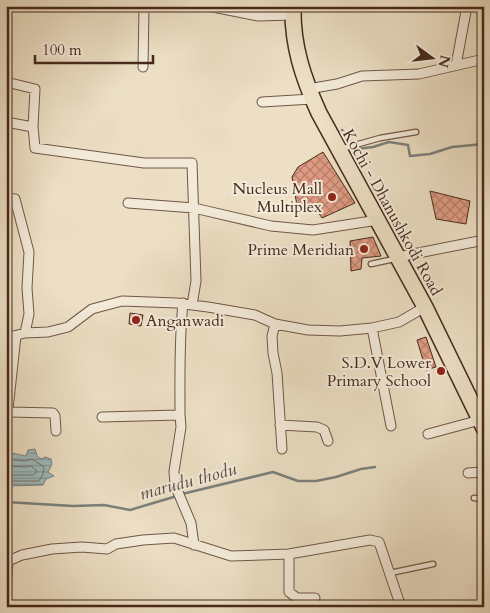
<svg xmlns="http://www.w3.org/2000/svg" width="490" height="613" font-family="Cardo,serif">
	<defs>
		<pattern id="water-rules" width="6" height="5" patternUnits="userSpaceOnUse" patternTransform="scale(1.25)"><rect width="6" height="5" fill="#9dbabe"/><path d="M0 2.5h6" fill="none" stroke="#82979a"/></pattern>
		<pattern id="building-cross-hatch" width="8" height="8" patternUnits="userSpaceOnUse" patternTransform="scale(1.25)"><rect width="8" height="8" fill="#df9b83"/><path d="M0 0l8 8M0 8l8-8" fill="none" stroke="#b77f6a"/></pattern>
	</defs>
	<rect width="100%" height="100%" fill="#ecdfc4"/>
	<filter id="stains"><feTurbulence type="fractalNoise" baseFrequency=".004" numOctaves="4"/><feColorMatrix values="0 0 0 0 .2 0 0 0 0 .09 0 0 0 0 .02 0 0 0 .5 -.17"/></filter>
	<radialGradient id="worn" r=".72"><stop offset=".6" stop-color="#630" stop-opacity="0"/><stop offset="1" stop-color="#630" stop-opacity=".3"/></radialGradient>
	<path fill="url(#water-rules)" stroke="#7b807d" d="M35,449L37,456L41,459L45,457L51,459L52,464L48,472L54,476L46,479L43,485L7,486L6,455L12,453L26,456L28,450Z"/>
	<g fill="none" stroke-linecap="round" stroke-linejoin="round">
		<path stroke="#72726d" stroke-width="1" d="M6,459L25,461L32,459L44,467L43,474L39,481H6
			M6,466L25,467L31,466L37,471L34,475H6"/>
		<path stroke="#7b807d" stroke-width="2.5" d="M342,130L356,149L373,147L389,142L408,145L410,156L430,154L452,147L484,144
			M182,494L273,472L298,481H316L336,477L361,469L375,467
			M6,502L73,506L104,505L130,510L177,496"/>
	</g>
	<path fill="url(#building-cross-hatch)" stroke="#472a1c" d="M323,152L355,203L322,218L316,209L298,211L292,177L298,167Z
		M430,191L470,201L466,224L436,219Z
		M373,237L381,256L362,258L361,269L351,271L350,241Z
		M130,313L143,315L141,326L129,324Z
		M426,337L436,367L426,370L417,340Z"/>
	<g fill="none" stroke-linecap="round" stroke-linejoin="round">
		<defs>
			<path id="lane" d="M341,149L380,138L416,132
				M371,264L394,259
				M474,498L484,499
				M390,573L433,564
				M8,599L10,561"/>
			<path id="street" d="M208,6L258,16L292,15
				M456,65L467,6
				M143,67L144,6
				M6,82L35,89L33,127L6,122
				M308,89L337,84L362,76L419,74L484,59
				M262,102L312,99
				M33,127L35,148L144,163H192L196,281L192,305
				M6,198L15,199L29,252L27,288L29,314L25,333
				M128,203L194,208L271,226L313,230L378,220
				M398,257L484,240
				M275,324L272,336L273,353L277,373L282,449
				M372,328L391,426
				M16,336L8,409L9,412L53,413L55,416L56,431
				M6,338L25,333L48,332L68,327L92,309L122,301L177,303L208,307L255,315L275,324L308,330L340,331L372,328L399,322L425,307
				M180,415C180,377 179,341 183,303
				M102,417L180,415L181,427L174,471L175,485L191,523L194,545
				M280,425L317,427L324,430L328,441
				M428,434L480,420
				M468,473L484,472
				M289,554V592L297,598H315
				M6,562L22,555L52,549L82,547L107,549L116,544L143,540L174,538L231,556L289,554L370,540L379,542L401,607"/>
			<path id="highway" d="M293,6C292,45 303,78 319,113L425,307L484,428"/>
		</defs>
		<use href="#lane" stroke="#705746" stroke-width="7"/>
		<use href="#street" stroke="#705746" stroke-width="11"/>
		<use href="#highway" stroke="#472a1c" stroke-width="18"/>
		<use href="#lane" stroke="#f3ead9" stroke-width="4.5"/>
		<use href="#street" stroke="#f3ead9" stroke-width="9"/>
		<use href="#highway" stroke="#ecdfc4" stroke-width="15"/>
	</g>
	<g fill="#8f2418" stroke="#f3ead9" stroke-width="2">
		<circle cx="332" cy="197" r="5"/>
		<circle cx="364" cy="249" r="5"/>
		<circle cx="136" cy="320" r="5"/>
		<circle cx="441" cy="371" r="5"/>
	</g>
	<g text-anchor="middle" stroke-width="4" stroke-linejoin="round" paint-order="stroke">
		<g font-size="16" fill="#472a1c" stroke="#f3ead9" text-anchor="end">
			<text x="322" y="194">Nucleus Mall<tspan x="322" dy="18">Multiplex</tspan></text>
			<text x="354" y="255">Prime Meridian</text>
			<text x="146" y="326" text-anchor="start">Anganwadi</text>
			<text x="431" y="368">S.D.V Lower<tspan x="431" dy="18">Primary School</tspan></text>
		</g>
		<g font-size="16" fill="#472a1c" stroke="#f3ead9">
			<text transform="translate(393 212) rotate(61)" y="6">Kochi - Dhanushkodi Road</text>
		</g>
		<g font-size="18" font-style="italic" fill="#5c4e44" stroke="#f3ead9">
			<text transform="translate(188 481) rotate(-15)" y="6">marudu thodu</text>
		</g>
	</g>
	<rect width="490" height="613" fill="none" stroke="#ecdfc4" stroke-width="25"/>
	<rect x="8" y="8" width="475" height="598" fill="none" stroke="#472a1c" stroke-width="2.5"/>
	<rect x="12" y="12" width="465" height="588" fill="none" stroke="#472a1c"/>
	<g transform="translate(432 58) rotate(105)" stroke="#f3ead9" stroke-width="4" paint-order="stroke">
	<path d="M0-4L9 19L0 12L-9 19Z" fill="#472a1c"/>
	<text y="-8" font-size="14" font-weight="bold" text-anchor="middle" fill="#472a1c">N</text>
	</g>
	<path d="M35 55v8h118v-8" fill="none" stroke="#472a1c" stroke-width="2.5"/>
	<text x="42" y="55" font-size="15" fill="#472a1c" stroke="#f3ead9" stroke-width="4" paint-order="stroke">100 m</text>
	<rect width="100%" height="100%" filter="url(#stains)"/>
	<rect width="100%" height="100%" fill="url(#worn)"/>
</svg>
